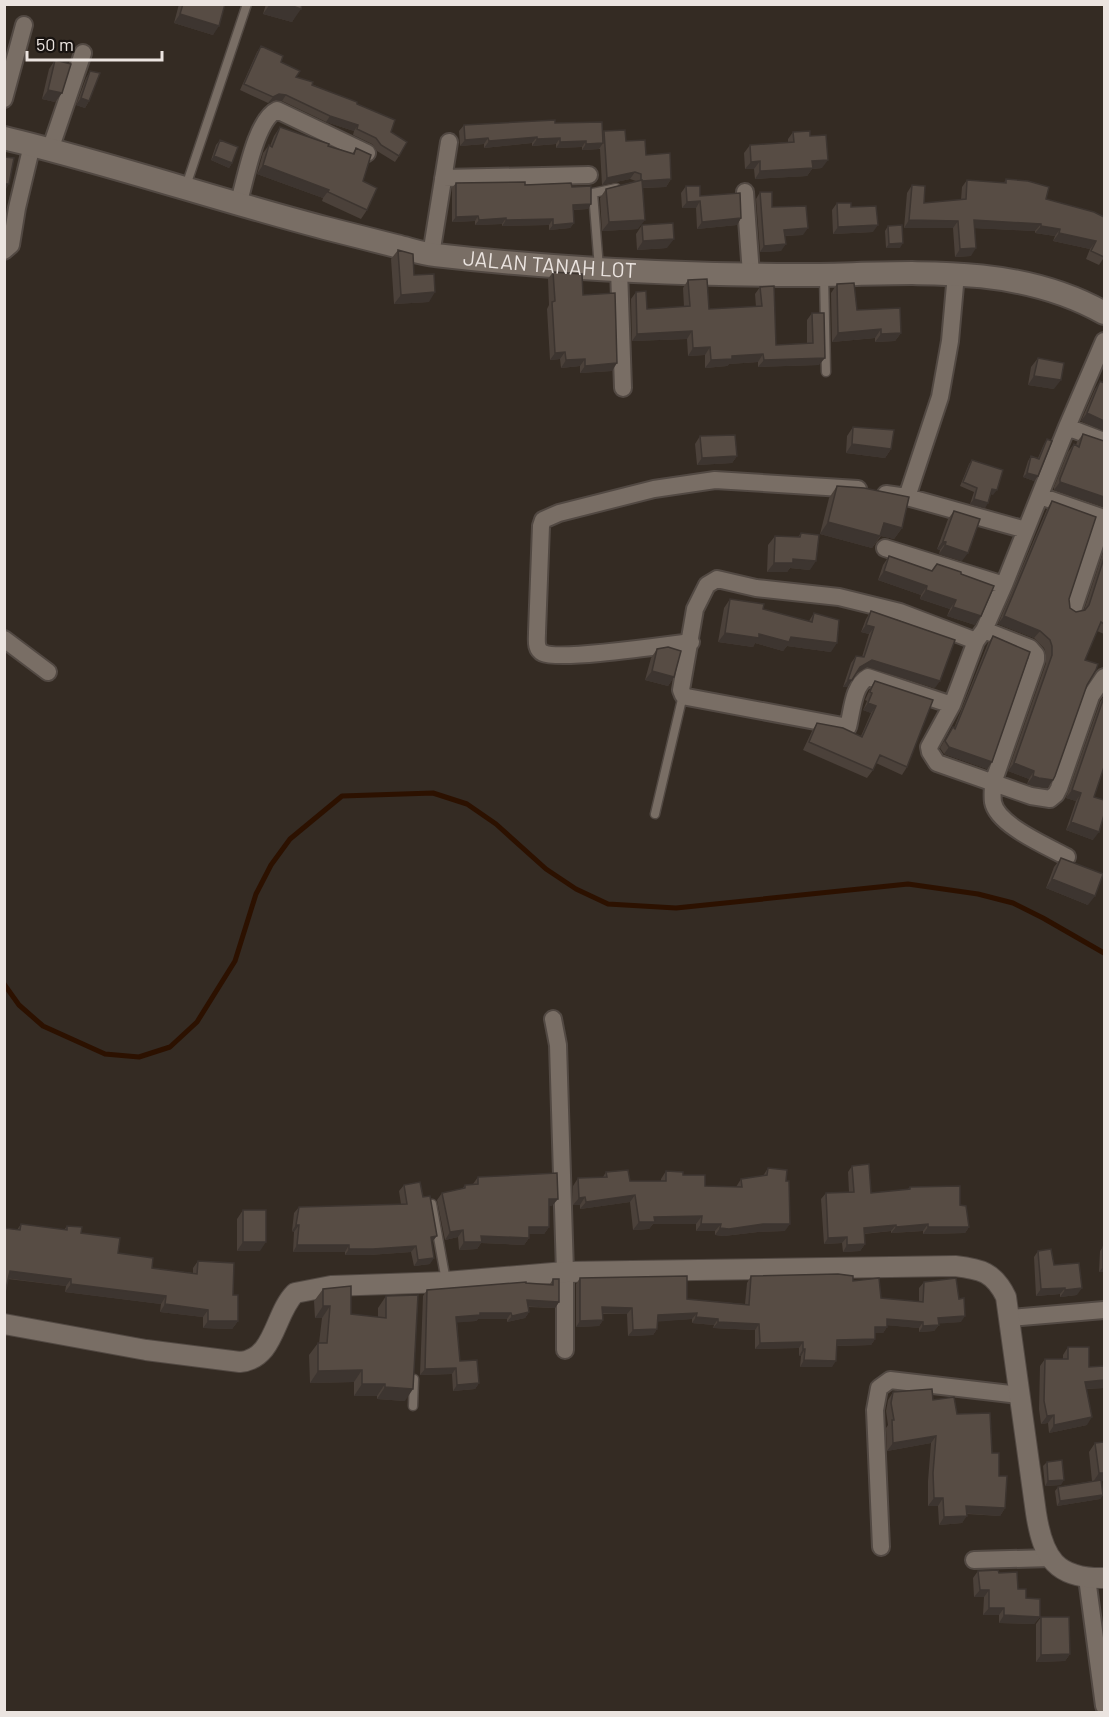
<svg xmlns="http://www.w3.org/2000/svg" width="1109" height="1717" font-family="Barlow,sans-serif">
	<rect width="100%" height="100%" fill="#342b23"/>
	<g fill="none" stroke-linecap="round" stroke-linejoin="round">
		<path stroke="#2c1100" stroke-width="5" d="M4,984L19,1005L43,1026L105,1054L139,1057L170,1047L197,1022L235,961L256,894L271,865L290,839L342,796L433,793L467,804L496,824L546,869L576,889L608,904L676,908L908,884L978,894L1013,903L1043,918L1104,953"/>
		<defs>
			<path id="service" d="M186,186L247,4
				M599,268L593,193L616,188
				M824,275L826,372
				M655,814L683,695
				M432,1204L446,1281
				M413,1406L414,1379"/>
			<path id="minor" d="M4,99L24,25
				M50,150L83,53
				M443,178L589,175
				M745,192L751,274
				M238,205C245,183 255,120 277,110L367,153
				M4,251L11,245L17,208L32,145
				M431,255L449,142
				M619,269L623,388
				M1104,341L1067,427L1004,585L984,630L976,641L952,705L929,747L930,752L937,763L1031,796L1050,799L1056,794L1059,788L1091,696L1104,677
				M1067,427L1104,441
				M886,494L907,497L1026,530
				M1040,496L1104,518
				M907,497L940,397L950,341L956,274
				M885,548L1004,585
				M1073,610L1104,518
				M984,630L1030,648L1036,655V660L993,783C993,789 992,796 993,802C997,825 1047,846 1067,857
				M4,639L48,672
				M691,642C666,645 560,661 543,653C535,649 537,640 537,632L541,526L543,520L559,513L654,489L715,480L858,489
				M952,705L868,677C853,685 852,712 848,727L687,697L683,695L681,690L695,609L707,585L717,579L756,588L839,597L900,612L976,641
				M553,1019L558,1045L565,1272V1350
				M1010,1318L1104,1310
				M881,1547L875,1410L879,1388L890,1380L1019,1395
				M974,1560L1051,1558
				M1087,1578L1104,1706"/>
			<path id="tertiary" d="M4,1324L146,1350L240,1362C275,1359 274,1314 295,1293L331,1286L446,1282L565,1272L955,1266C981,1269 994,1272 1006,1297L1036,1513C1043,1558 1056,1579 1104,1578"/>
			<g id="secondary">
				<path id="s1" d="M4,138C112,164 218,200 325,228C349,234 372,240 396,246C409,249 422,254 435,255C548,268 664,274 778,275C887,277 1005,257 1104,313"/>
			</g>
		</defs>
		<use href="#service" stroke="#524943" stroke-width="11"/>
		<use href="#minor" stroke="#524943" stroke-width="20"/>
		<use href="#tertiary" stroke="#524943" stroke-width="22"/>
		<use href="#secondary" stroke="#524943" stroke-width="26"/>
		<use href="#service" stroke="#796e65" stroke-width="8"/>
		<use href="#minor" stroke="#796e65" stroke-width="16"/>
		<use href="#tertiary" stroke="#796e65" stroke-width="20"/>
		<use href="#secondary" stroke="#796e65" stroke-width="22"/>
	</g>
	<path fill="#4b413a" d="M179,4H225L213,35L174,23Z
		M266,4H302L292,22L263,14Z
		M261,46L281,62L296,77L357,104L391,132L399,156L395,162L377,151L372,144L353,135L354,131L326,122L282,101L275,100L268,103L240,90L257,52Z
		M55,60L62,93L55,102L42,99L49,69Z
		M90,71L89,101L85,108L76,105L86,78Z
		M555,123L603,132L604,131L626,141L646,155L671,179L666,187L643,188L638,229L602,231L600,198L606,189L636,181L630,179L602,185L600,149L582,150V147L556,148V144L532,146V143L484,148V144L460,146L459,131L464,125Z
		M280,127L328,146L352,154L356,148L363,181L367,210L361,219L322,201L323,198L257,174L263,153L269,145L270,146L274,136Z
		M793,132L810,136L822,168L812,169L807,176L755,179L754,169H745L744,153L750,145L788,142V139Z
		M220,140L232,163L229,168L211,160L216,145Z
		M1006,179L1046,199L1104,217V259H1103L1099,265L1086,259L1090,249L1053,241L1055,236L1035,233V231L975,228L971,256L955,257L953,228H904L907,193L912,185L924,203L961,200L962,187L967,180L1004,183Z
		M456,183L572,187L588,209L573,210L574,223L570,228L549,230V225L502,226V224L475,225V221L452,222V188Z
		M686,186L700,196L741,218L737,225L697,229L696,208H682L681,193Z
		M760,192L772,207L803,235L785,236L781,251L760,252L756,199Z
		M837,203L851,207L873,232L833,234L832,210Z
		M642,225L667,248L637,250L636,234Z
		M888,226L900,248H886L885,231Z
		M398,250L414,275L429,302L394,304L391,259Z
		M553,272L583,295L612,371L580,373V366L561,368L560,359L550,360L547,309L549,305L548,279Z
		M688,280L709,309L756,307L755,294L760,287L776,345L807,343V320L812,313L819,365L758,367V362L729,364L727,366L705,368V355L688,356L687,339L632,341L631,299L636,292L647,309L684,307L683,288Z
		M837,284L857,310L901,333L895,341L875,342V338L832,342L831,293Z
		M1038,358L1054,389L1028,385L1031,367Z
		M1104,377V431L1081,421L1095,389L1100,381L1103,382Z
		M853,427L891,449L885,458L846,453L847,436Z
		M1083,434L1104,441V507L1054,490V487L1068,452L1074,444L1076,445L1077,442Z
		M700,436L737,456L732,463L697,465L695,444Z
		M1047,439L1038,476L1034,481L1023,477L1028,461L1031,456L1038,458L1044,444Z
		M972,460L993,495L991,494L985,508L970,504L974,492L960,486L969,464Z
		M837,486L902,528L894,539L881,536L872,548L820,534L829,498Z
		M1052,501L1070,608L1076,612L1084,610L1104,549V634L1097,631L1085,660L1087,685L1053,780L1047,788L1034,786L1027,784L1029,779L1008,771L1046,663V654L1044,648L1034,638L998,624L1047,509Z
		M954,511L962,561L939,554L940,550L937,549L948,519Z
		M801,533L810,570L790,568L787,572H767L768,545L775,536L798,537Z
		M889,556L932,571L961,574L975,625L947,616L950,609L920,599L921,595L878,580L883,565Z
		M730,599L763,609L809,621L814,613L831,652L787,646L783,651L755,643L753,647L718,642L724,608Z
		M871,611L935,688L867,667L856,674L847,687H843L851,663L856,656L862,657L869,634L861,632L866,619Z
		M993,636L992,762L987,769L944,754L940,748L948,734L953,727L954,728L988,643Z
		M657,649L674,677L668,686L645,680L651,658Z
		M875,681L907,767L902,775L876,763L873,770L867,778L803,750L812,731L817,723L861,736L871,713L863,710L867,701L865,700L870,689Z
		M1104,696V767L1094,797L1093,840L1066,830L1076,801L1066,798L1100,702Z
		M1061,858L1088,905L1046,888L1054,867Z
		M852,1166L871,1193L908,1189L910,1187L960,1205L969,1227L965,1233L923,1234V1231L891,1233V1231L864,1234L865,1244L860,1251L843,1252L842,1243L824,1244L821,1199L826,1193L849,1192L848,1172Z
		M768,1168L786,1181L785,1231L758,1232L724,1236L715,1235V1231H696V1224H653L649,1229L633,1230L630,1202L580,1209V1205H573V1186L578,1178L603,1177L606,1172L630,1181H661V1179L666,1171L683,1175L705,1186L736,1187L741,1179L763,1176Z
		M478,1177L552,1206H549V1227L544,1234H529V1238L524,1245L481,1243L477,1249L459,1250L458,1237L445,1240L437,1200L442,1193L462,1189L465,1185L473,1184Z
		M404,1185L432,1242L430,1264L414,1266L411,1252L369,1255H345V1252H293L294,1232L292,1231L294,1213L299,1207L401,1204L399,1191Z
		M243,1210L260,1251H237V1219Z
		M21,1224L64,1230L67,1226L118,1253L152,1268L193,1273V1268L198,1261L233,1295L238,1321L232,1329L203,1328V1317L160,1312L161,1304L65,1292L66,1286L8,1279L17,1230Z
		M1103,1247L1104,1272H1099L1100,1251Z
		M1038,1251L1054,1265L1077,1295L1060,1297V1294L1036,1296L1034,1257Z
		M751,1276L853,1281L881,1298L919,1302V1288L924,1282L961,1322L939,1323V1325L934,1331L919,1332V1328L887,1325V1327L883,1333H875V1339L871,1345L837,1346L832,1367H800L801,1356H799V1348L755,1349V1330L713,1328L714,1325L692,1323V1319L658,1321L657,1329L653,1335L628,1336L627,1314H602L603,1320L599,1326L576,1327V1284L580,1278L687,1299L745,1304L747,1283Z
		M553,1279L559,1302L555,1308L528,1307L529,1312L525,1318L507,1322V1319H478L476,1321L457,1322L460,1361L479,1383L475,1389L453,1391L452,1374L420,1375L423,1296L427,1290L526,1283L550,1284Z
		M323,1289L351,1314L378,1317V1308L386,1296L405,1401L377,1399V1396H354V1382L310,1383L309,1355L318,1343H319L322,1318H315L314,1301Z
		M1068,1347L1089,1367L1104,1388L1086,1389L1087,1425L1049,1433L1048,1423L1041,1424L1039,1409L1040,1366L1045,1359H1063V1355Z
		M893,1392L933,1400L957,1414L992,1453L999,1476L1005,1508L1000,1516L967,1514L962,1523L939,1525L938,1506H928V1481L931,1443L887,1451L886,1428L888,1425L886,1411L888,1400Z
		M1095,1443L1103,1495L1100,1499L1057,1506L1055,1491L1058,1487L1092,1481L1089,1452Z
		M1047,1462L1061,1485L1045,1486L1043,1466Z
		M978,1571L999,1573L1018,1589L1026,1598L1040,1617L1034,1624L999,1623V1615H983L984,1597H974L973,1578Z
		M1041,1617L1070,1654L1065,1661L1036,1662V1624Z"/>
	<path fill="#3d3530" d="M270,4H287L301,9L292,22L263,14Z
		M180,14L219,26L213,35L174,23Z
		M48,90L62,93L55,102L42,99Z
		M279,94L286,95L282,101L275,100L268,103L273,97Z
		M81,98L89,101L85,108L76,105Z
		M330,116L358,125L354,131L326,122Z
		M537,137L532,143L484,148L489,141Z
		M488,138L484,144L460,146L465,140Z
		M560,138L556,144L532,146L537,139Z
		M586,141L582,147L556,148L560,142Z
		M603,143L599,149L582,150L586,144Z
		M214,156L232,163L229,168L211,160Z
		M828,160L822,168L812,169L807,176L755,179L760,171L812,161Z
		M760,161L754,169H745L751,162Z
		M263,165L329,190L323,198L257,174Z
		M635,172L630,179L602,185L607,178Z
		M671,179L666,187L636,188L641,181Z
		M4,184H9L6,189H4Z
		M700,201L696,208H682L687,202Z
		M591,204L588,209L569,210L573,205Z
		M478,216L475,221L452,222L456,217Z
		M506,218L502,224L475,225L479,220Z
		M741,218L737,225L697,229L702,222Z
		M553,219L549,225L502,226L506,220Z
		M645,220L638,229L602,231L609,222Z
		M909,220L958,221L953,228H904Z
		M974,220L1041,224L1035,231L969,228Z
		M574,223L570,228L549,230L553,225Z
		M878,225L873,232L833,234L838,227Z
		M1041,226L1060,229L1055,236L1035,233Z
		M808,228L803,235L780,236L784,230Z
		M1059,233L1096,241L1090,249L1053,241Z
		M674,239L667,248L637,250L643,241Z
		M903,243L900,248H886L889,244Z
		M786,244L781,251L760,252L764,246Z
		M976,248L971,256L955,257L960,249Z
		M435,292L429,302L394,304L401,295Z
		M881,329L875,338L832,342L838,333Z
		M692,331L687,339L632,341L637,334Z
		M901,333L895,341L875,342L881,334Z
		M710,347L705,355L688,356L693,348Z
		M565,352L560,359L550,360L555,353Z
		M763,354L758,362L729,364L727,366L705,368L711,360L732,356Z
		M825,358L819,365L758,367L764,360Z
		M585,359L580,366L561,368L566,360Z
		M617,363L612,371L580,373L585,366Z
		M1034,376L1061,380L1054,389L1028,385Z
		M1087,413L1104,421V431L1081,421Z
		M852,444L891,449L885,458L846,453Z
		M737,456L732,463L697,465L702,458Z
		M1027,473L1038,476L1034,481L1023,477Z
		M1060,482L1104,497V507L1054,490Z
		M992,489L997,490L993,495L989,493Z
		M974,499L988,503L985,508L970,504Z
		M828,522L880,536L872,548L820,534Z
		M884,523L902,528L894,539L876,535Z
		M943,541L946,542L940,550L937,549Z
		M945,545L968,553L962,561L939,554Z
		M793,559L816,561L810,570L790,568L787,572H767L774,563Z
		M884,571L927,586L921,595L878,580Z
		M926,590L956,600L950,609L920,599Z
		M953,607L981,616L975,625L947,616Z
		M1004,616L1040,631L1034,638L998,624Z
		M866,625L874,627L869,634L861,632Z
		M725,633L759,634L791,637L837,643L831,652L787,646L783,651L755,643L753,647L718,642Z
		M872,660L940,681L935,688L867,667L855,674L860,667Z
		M652,671L674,677L668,686L645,680Z
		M848,680H852L847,687H843Z
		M868,703L876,706L871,713L863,710Z
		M949,747L992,762L987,769L944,754Z
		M1014,763L1034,771L1029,779L1008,771Z
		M1033,776L1053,780L1047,788L1034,786L1027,784Z
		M1072,790L1081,793L1076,801L1066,798Z
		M1071,822L1099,832L1093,840L1066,830Z
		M1052,879L1095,896L1088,905L1046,888Z
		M635,1195L630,1202L580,1209L586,1202Z
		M585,1197L580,1205H573L579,1198Z
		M549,1199H558L552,1206H544Z
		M702,1216L696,1224H653L649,1229L633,1230L639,1222L654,1217Z
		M701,1224H721L715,1231H696Z
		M763,1224H790L785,1231L758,1232L724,1236L715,1235L720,1228Z
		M928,1224L923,1231L891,1233L896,1227Z
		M296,1225H299L294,1232L292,1231Z
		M896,1225L891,1231L859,1234L864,1228Z
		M529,1227H549L544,1234H524Z
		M928,1227H969L965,1233L923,1234Z
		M463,1230L458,1237L445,1240L450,1232Z
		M437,1236L432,1242L427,1243L431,1237Z
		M481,1236L529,1238L524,1245L481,1243L477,1249L459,1250L464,1242Z
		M847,1237L842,1243L824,1244L828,1238Z
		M243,1242H266L260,1251H237Z
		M865,1244L860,1251L843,1252L847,1245Z
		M297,1245H349L345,1252H293Z
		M416,1246L411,1252L369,1255H345L349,1249Z
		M434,1258L430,1264L414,1266L418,1260Z
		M1103,1267H1104V1272H1099Z
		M10,1271L71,1279L66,1286L5,1278Z
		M71,1284L166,1296L161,1304L65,1292Z
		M1065,1288L1060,1294L1036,1296L1041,1289Z
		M1082,1288L1077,1295L1060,1297L1065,1290Z
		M527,1300L559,1302L555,1308L522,1306Z
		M165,1304L208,1310L203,1317L160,1312Z
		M323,1306H330L322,1318H315Z
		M602,1307L632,1308L627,1314L597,1313Z
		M529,1312L525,1318L507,1322L512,1316Z
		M480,1313H511L507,1319H478L476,1321L452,1323L456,1317Z
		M697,1313L692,1319L654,1322L658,1315Z
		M965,1316L961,1322L934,1324L938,1318Z
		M696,1317L718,1319L714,1325L692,1323Z
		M887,1319L923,1322L919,1328L883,1325Z
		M603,1320L599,1326L576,1327L580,1321Z
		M208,1321H238L232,1329L203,1328Z
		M718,1322L759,1324L755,1330L713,1328Z
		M939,1325L934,1331L919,1332L923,1326Z
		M875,1327H887L883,1333H870Z
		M657,1329L653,1335L628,1336L633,1330Z
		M875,1339L871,1345L832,1346L837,1340Z
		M803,1342L799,1348L755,1349L760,1343Z
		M803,1349H805L801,1356H799Z
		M804,1360L836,1361L832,1367H800Z
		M456,1368L452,1374L420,1375L425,1369Z
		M362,1370L354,1382L310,1383L318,1371Z
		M1104,1380V1388L1080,1389L1085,1382Z
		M479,1383L475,1389L453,1391L457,1385Z
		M362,1384H385L377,1396H354Z
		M385,1387L413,1389L405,1401L377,1399Z
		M1054,1415L1048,1423L1041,1424L1047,1416Z
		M1092,1417L1087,1425L1049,1433L1054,1425Z
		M936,1436L931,1443L887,1451L893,1443Z
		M1099,1473H1104V1481L1093,1482Z
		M1064,1480L1061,1485L1045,1486L1048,1481Z
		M1103,1495L1100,1499L1057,1506L1060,1501Z
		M934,1498H943L938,1506H928Z
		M966,1506L1005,1508L1000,1516L961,1513Z
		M967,1516L962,1523L939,1525L944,1517Z
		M980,1590H989L984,1597H974Z
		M989,1608H1004L999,1615H983Z
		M1004,1615L1040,1617L1034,1624L999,1623Z
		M1070,1654L1065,1661L1036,1662L1041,1655Z"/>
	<path fill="#574c44" stroke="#3d3530" stroke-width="1.5" d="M183,4H225L219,26L180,14Z
		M287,4H302L301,9Z
		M261,46L283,56L281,62L300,71L296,77L313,82L312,85L357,102V104L395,120L391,132L407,142L399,156L381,145L376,138L357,129L358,125L330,116L286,95L279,94L273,97L244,84Z
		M55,60L71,64L62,93L48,90Z
		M90,71L100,73L89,101L81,98Z
		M555,120V123L602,122L603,143L586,144V141L560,142V138L537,139V137L489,141L488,138L465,140L464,125Z
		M280,127L329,144L328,146L354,154L356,148L371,155L363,181L377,188L367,210L328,192L329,190L263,165L269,145L272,147Z
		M625,130L626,141L645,140L646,155L670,153L671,179L642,181V180H641V174L635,172L607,178L604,131Z
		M810,131V136L826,135L828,160L812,161L813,168L760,171V161L751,162L750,145L794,142L793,132Z
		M220,140L238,147L232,163L214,156Z
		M4,157L14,158L9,184H4Z
		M1006,179L1028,181L1049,187L1046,199L1094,212L1104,217V257L1091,251L1096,241L1059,233L1060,229L1041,226V224L974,220L976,248L960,249L958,221L909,220L912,185L925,186L924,203L966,199L967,180L1006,183Z
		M642,180L645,220L609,222L606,189Z
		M525,182V185L571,183L572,187L591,186V204L573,205L574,223L553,225V219L506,220V218L479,220L478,216L456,217V183Z
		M686,186H700V196L740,193L741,218L702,222L700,201L687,202Z
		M760,192H772V207L806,206L808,228L784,230L786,244L764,246Z
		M837,203H851V207L876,206L878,225L838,227Z
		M673,223L674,239L643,241L642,225Z
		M902,225L903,243L889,244L888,226Z
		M398,250L413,254L414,275L434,274L435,292L401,295Z
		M553,272L582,274L583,295L615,293L617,363L585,366V359L566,360L565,352L555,353L552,302L555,301Z
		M707,279L709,309L762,306L760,287L774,286L776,345L813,343L812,313H824L825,358L764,360L763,354L732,356V359L711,360L710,347L693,348L692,331L637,334L636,292L646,291L647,309L690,306L688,280Z
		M854,283L857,310L900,308L901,333L881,334V329L838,333L837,284Z
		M1038,358L1064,363L1061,380L1034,376Z
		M1100,381L1104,383V421L1087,413Z
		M853,427L894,430L891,449L852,444Z
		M1083,434L1104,441V497L1060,482V479L1074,444L1079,447Z
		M735,435L737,456L702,458L700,436Z
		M1047,439L1052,441L1038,476L1027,473L1031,456L1039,459Z
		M972,460L1003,470L997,490L992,489L988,503L974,499L977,488L963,482Z
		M837,486L864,488L909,497L902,528L884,523L880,536L828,522Z
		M1052,501L1096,517L1069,599L1070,608L1076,612L1085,610L1089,605L1104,558V624L1101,622L1085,660L1098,664L1096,670L1087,685L1055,776L1053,780L1039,778L1033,776L1034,771L1014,763L1052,655V646L1050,640L1040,631L1004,616Z
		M954,511L980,519L968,553L945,545L946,542L943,541Z
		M801,533L819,535L816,561L793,559V563H774L775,536L800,537Z
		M889,556L932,571L937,564L961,572V574L994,586L981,616L953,607L956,600L926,590L927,586L884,571Z
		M730,599L764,604L763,609L812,622L814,613L839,620L837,643L791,637L789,642L759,634V638L725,633Z
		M871,611L955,640L940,681L872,660L860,667L852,680H848L856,656L864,657L874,627L866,625Z
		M993,636L1030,652L992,762L949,747L945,741L953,727L955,729Z
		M668,647L681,651L674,677L652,671L657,649Z
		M875,681L933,700L907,767L880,755L873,770L809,742L817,723L843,728L862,737L876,706L868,703L872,693L870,692L871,689Z
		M1104,697V767L1094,797L1104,800V815L1099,832L1071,822L1081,793L1072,790Z
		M1061,858L1103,874L1095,896L1052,879Z
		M869,1164L871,1193L910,1189V1187L960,1186V1205L966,1206L969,1227H928V1224L896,1227V1225L864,1228L865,1244L847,1245V1237L828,1238L826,1193L854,1192L852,1166Z
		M768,1168L787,1170L786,1181H789L790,1224H763L729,1229L720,1228L721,1224H701L702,1216L654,1217L655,1222H639L635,1195L586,1202L585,1197L579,1198L578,1178L607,1177L606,1172L628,1170L630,1181H666V1171L683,1172V1175H705V1186L742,1187L741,1179L767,1175Z
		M557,1173L558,1199H549V1227H529V1238L481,1236L482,1242H464L463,1230L450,1232L442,1193L465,1188V1185L478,1184V1177Z
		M420,1182L423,1197L430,1196L437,1236L431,1237L434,1258L418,1260L416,1246L373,1249H349V1245H297L299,1225H296L299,1207L407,1204L404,1185Z
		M243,1210H266V1242H243Z
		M21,1224L67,1230V1226L82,1227L81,1233L120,1238L118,1253L153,1258L152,1268L197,1274L198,1261L234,1263L233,1295H238V1321H208V1310L165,1304L166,1296L71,1284V1279L10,1271L5,1293H4V1228L20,1230Z
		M1103,1247H1104V1267H1103Z
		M1051,1249L1054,1265L1079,1263L1082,1288L1065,1290V1288L1041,1289L1038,1251Z
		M838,1274L853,1276V1281L879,1278L881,1298L923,1302L924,1282L956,1278L959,1299L964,1298L965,1316L938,1318L939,1325L923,1326V1322L887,1319V1327H875V1339L837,1340L836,1361L804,1360L805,1349H803V1342L760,1343L759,1324L718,1322V1319L696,1317L697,1313L658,1315L657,1329L633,1330L632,1308L602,1307L603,1320L580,1321V1278L687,1276V1299L749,1305L751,1276Z
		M553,1279H559V1302L527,1300L529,1312L512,1316L511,1313H480V1315L456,1317L460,1361L477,1360L479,1383L457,1385L456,1368L425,1369L427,1290L526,1282V1283L553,1285Z
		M351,1286V1314L386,1318V1296L418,1295L413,1389L385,1387V1384H362V1370L318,1371V1343H327L330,1306H323V1289Z
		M1068,1347H1089V1367L1104,1366V1380L1085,1382L1092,1417L1054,1425V1415L1047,1416L1044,1401L1045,1359H1068Z
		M932,1389L933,1400L954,1397L957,1414L990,1413L992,1453H999V1476H1007L1005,1508L966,1506L967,1516L944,1517L943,1498H934L933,1473L936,1436L893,1443L892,1420H894L891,1403L893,1392Z
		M1104,1442V1473H1099L1095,1443Z
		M1062,1460L1064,1480L1048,1481L1047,1462Z
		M1101,1480L1103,1495L1060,1501L1058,1487Z
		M998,1570L999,1573L1017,1572L1018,1589H1026V1598L1040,1599V1617L1004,1615V1608H989V1590H980L978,1571Z
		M1041,1617H1069L1070,1654L1041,1655Z"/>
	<g text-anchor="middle" stroke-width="5" stroke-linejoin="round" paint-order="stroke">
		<g font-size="21" fill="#ebe4e0" stroke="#191411">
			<text dy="7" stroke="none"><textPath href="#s1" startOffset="562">JALAN TANAH LOT</textPath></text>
		</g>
	</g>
	<rect width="1109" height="1717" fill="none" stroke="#ebe4e0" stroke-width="12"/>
	<path d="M27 51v9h135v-9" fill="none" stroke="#ebe4e0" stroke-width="3"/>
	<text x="36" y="51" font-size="18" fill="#ebe4e0" stroke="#191411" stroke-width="4.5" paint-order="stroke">50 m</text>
</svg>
